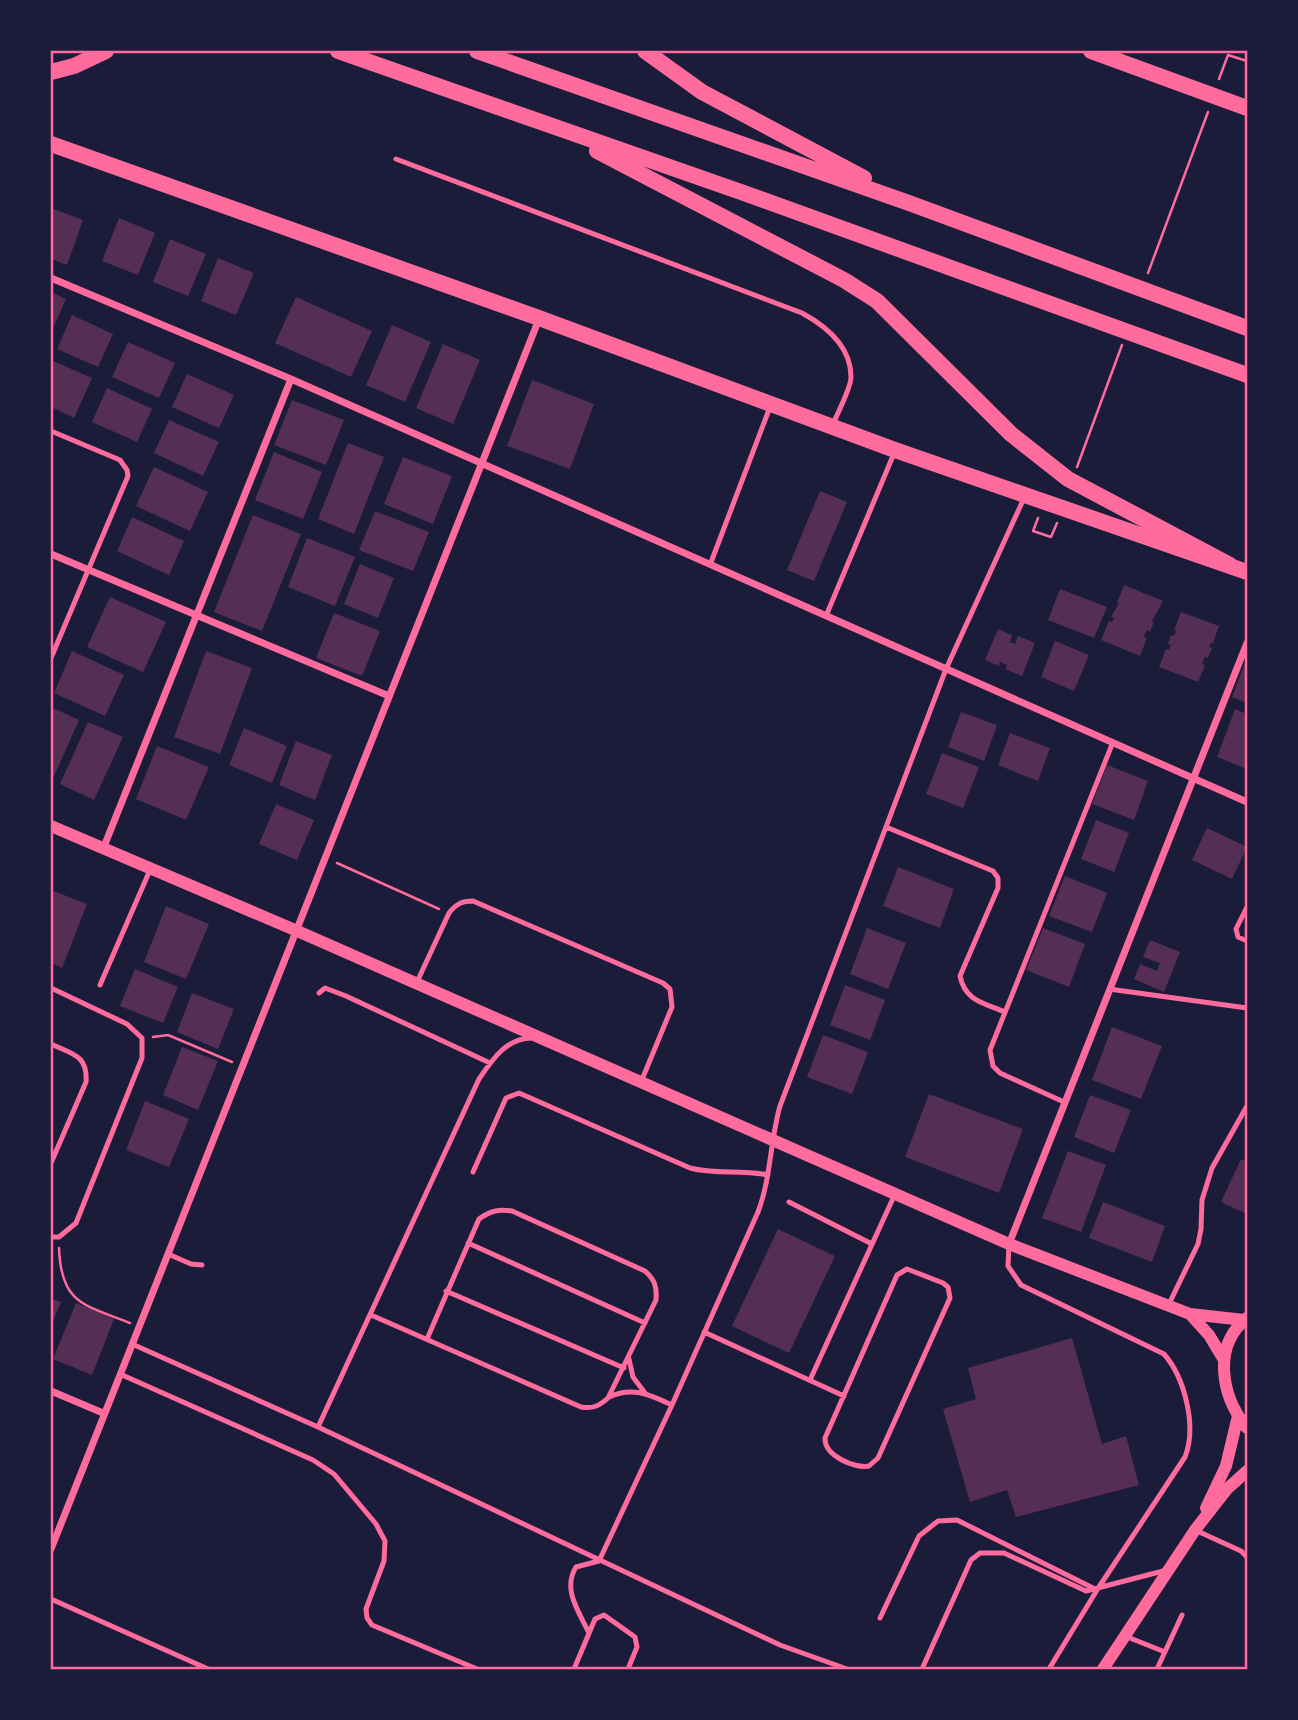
<svg xmlns="http://www.w3.org/2000/svg" width="1298" height="1720" font-family="Raleway,sans-serif">
	<rect width="100%" height="100%" fill="#1b1b3a"/>
	<path fill="#542f53" d="M51,208L83,220L67,265L51,259Z
		M119,218L155,233L138,275L102,261Z
		M170,239L206,254L188,296L153,282Z
		M218,258L254,273L236,315L201,301Z
		M51,292L66,299L51,333Z
		M296,297L372,331L351,377L275,343Z
		M72,315L113,334L98,367L57,349Z
		M392,325L431,342L405,402L366,385Z
		M128,342L175,363L159,398L112,377Z
		M443,344L480,360L453,424L416,408Z
		M51,360L92,378L74,418L51,407Z
		M187,374L234,395L219,428L172,407Z
		M532,380L594,404L570,469L507,446Z
		M107,388L152,409L137,442L92,422Z
		M292,400L344,420L326,465L274,445Z
		M169,420L219,442L203,476L154,453Z
		M348,443L384,457L354,534L318,519Z
		M274,452L322,472L303,519L255,500Z
		M403,457L452,476L433,524L384,504Z
		M154,467L208,492L190,531L136,506Z
		M820,491L847,502L814,581L787,570Z
		M375,511L429,532L413,571L359,550Z
		M253,515L301,534L262,631L214,612Z
		M132,517L184,541L169,575L117,551Z
		M307,538L355,557L335,606L288,587Z
		M360,564L394,578L378,618L344,604Z
		M1124,585L1163,601L1152,621L1154,622L1150,632L1147,630L1144,637L1147,638L1140,656L1101,640L1109,621L1112,622L1114,618L1111,617L1119,603H1117Z
		M1060,589L1107,607L1094,638L1048,620Z
		M110,597L166,622L143,672L87,647Z
		M1181,612L1219,626L1213,643H1211L1209,647L1212,648L1208,658L1205,657L1202,664L1205,665L1198,682L1159,667L1166,649L1169,650L1171,645L1168,644L1171,635L1174,636L1176,631L1174,630Z
		M334,613L380,631L362,676L316,658Z
		M998,629L1012,635L1010,642L1015,644L1018,636L1035,643L1022,676L1005,669L1007,665L1000,662L999,666L985,660Z
		M1055,641L1089,655L1074,691L1041,677Z
		M72,651L124,675L105,716L54,693Z
		M206,651L252,668L220,754L174,737Z
		M1247,657V703L1232,697Z
		M51,707L79,720L51,783Z
		M1235,709L1247,714V769L1217,757Z
		M961,712L997,725L984,761L948,747Z
		M88,722L123,737L94,800L60,784Z
		M244,728L287,746L272,783L229,765Z
		M1010,733L1050,748L1038,781L998,765Z
		M296,741L332,755L315,800L279,785Z
		M157,746L209,767L186,820L136,799Z
		M942,753L979,767L963,808L926,794Z
		M1107,765L1148,781L1134,820L1092,804Z
		M276,804L314,820L297,860L259,844Z
		M1096,820L1129,833L1114,872L1081,859Z
		M1207,828L1247,847L1232,879L1192,860Z
		M898,867L954,889L940,928L883,906Z
		M1065,876L1107,893L1092,932L1049,916Z
		M51,890L87,904L62,968L51,963Z
		M166,906L209,924L186,979L144,962Z
		M867,928L906,943L888,989L850,974Z
		M1043,928L1085,944L1069,987L1026,970Z
		M1150,940L1180,952L1164,992L1134,979L1140,964L1157,971L1160,963L1143,957Z
		M135,969L178,987L163,1023L120,1006Z
		M845,985L885,1000L870,1040L830,1025Z
		M192,993L234,1009L218,1049L177,1032Z
		M1112,1027L1162,1046L1141,1099L1092,1080Z
		M823,1035L868,1052L852,1094L807,1077Z
		M182,1047L218,1061L198,1110L163,1095Z
		M929,1094L1023,1129L999,1193L905,1157Z
		M1090,1095L1131,1110L1114,1153L1074,1137Z
		M145,1101L189,1119L169,1167L126,1150Z
		M1068,1151L1106,1165L1081,1232L1042,1218Z
		M1241,1159L1247,1162V1214L1221,1202Z
		M1103,1202L1165,1226L1152,1262L1089,1238Z
		M778,1229L835,1256L789,1353L732,1326Z
		M51,1298L61,1302L51,1326Z
		M76,1303L114,1319L92,1375L53,1359Z
		M1072,1338L1102,1444L1126,1436L1139,1485L1016,1517L1007,1490L970,1502L943,1409L976,1399L968,1368Z"/>
	<g fill="none" stroke-linecap="round" stroke-linejoin="round">
		<path stroke="#ff6b9d" stroke-width="2.5" d="M1219,79L1228,55L1247,61
			M1148,273L1208,112
			M1077,467L1122,345
			M1038,518L1033,531L1051,537L1057,523
			M337,863L439,909
			M153,1037L168,1035L232,1062
			M59,1248C61,1304 84,1305 130,1323"/>
		<path stroke="#ff6b9d" stroke-width="5" d="M396,159L802,313C826,326 851,346 851,377C851,388 838,412 833,424
			M51,431L120,460L127,470L128,476L51,658
			M710,565L770,407
			M826,616L895,451
			M886,827L993,871L998,878V888L960,976C965,1001 984,1003 1005,1012
			M1247,907L1236,929L1238,937L1247,941
			M417,982L449,913C456,904 462,901 473,901L663,983L670,989L672,1007L641,1082
			M100,985L150,870
			M51,988L127,1024L142,1038V1058L76,1223L59,1237H51
			M1109,989L1247,1008
			M319,993L325,988L346,996L490,1063
			M51,1044C72,1054 88,1055 86,1082L51,1163
			M1064,1102L1000,1073L993,1066L990,1050L1113,742
			M473,1172L506,1098L519,1093L690,1168C716,1175 742,1169 768,1175
			M789,1202L872,1244
			M468,1243L645,1323
			M1009,1244L1008,1266L1021,1285L1164,1354C1185,1378 1197,1427 1185,1457L1097,1590L1049,1669
			M168,1254L191,1264L202,1265
			M907,1269L943,1283L948,1287L950,1298L878,1458L869,1466C854,1469 824,1455 825,1438L897,1275Z
			M446,1291L624,1368
			M1168,1306L1198,1244L1201,1229L1202,1200L1212,1168L1247,1106
			M371,1315L581,1407C593,1409 599,1406 608,1398L656,1300C657,1287 655,1280 645,1271L512,1211C498,1209 490,1211 479,1219L427,1339
			M704,1332L844,1396
			M132,1344L318,1427L780,1645L847,1669
			M629,1359L633,1377L645,1393
			M120,1374L313,1460L334,1474L376,1524L385,1541L384,1561L366,1609L367,1618L372,1625L477,1669
			M810,1380L895,1194
			M609,1397C633,1386 650,1395 672,1405
			M318,1427L479,1079C492,1060 506,1038 532,1038
			M1195,1530L1241,1551L1247,1557
			M51,1599L208,1669
			M880,1618L919,1536L938,1521L957,1520L1097,1590
			M589,1633C579,1612 562,1589 576,1567L599,1561L672,1405L758,1212C771,1178 770,1141 780,1106L946,669L1025,496
			M1125,1636L1165,1652
			M574,1669L595,1619L604,1615L635,1637L637,1647L628,1669
			M922,1669L971,1560L980,1553H1004L1086,1591L1167,1570
			M1157,1669L1182,1615"/>
		<path stroke="#ff6b9d" stroke-width="7" d="M51,278L291,379L1247,802
			M51,554L389,696
			M103,849L291,379
			M1009,1244L1247,643
			M51,1391L103,1413
			M51,1549L539,319"/>
		<path stroke="#ff6b9d" stroke-width="12" d="M51,826L295,930L1009,1244L1190,1314L1244,1320
			M1190,1314L1209,1335L1224,1360
			M1247,1318C1212,1346 1221,1396 1247,1428
			M1206,1508L1226,1466L1238,1416
			M1103,1669L1195,1530L1227,1489L1247,1471"/>
		<path stroke="#ff6b9d" stroke-width="16" d="M1091,51L1247,108
			M51,72L74,66L106,51
			M51,144L539,318L895,450L1247,572"/>
		<path stroke="#ff6b9d" stroke-width="16" d="M338,51L741,192L1247,375
			M477,51L909,203L1247,328
			M645,51L702,92L864,178
			M597,151L844,280L877,301L1011,434L1068,479L1230,565"/>
	</g>
	<rect width="1298" height="1720" fill="none" stroke="#1b1b3a" stroke-width="105"/>
	<rect x="52" y="52" width="1194" height="1616" fill="none" stroke="#ff6b9d" stroke-width="2.5"/>
</svg>
